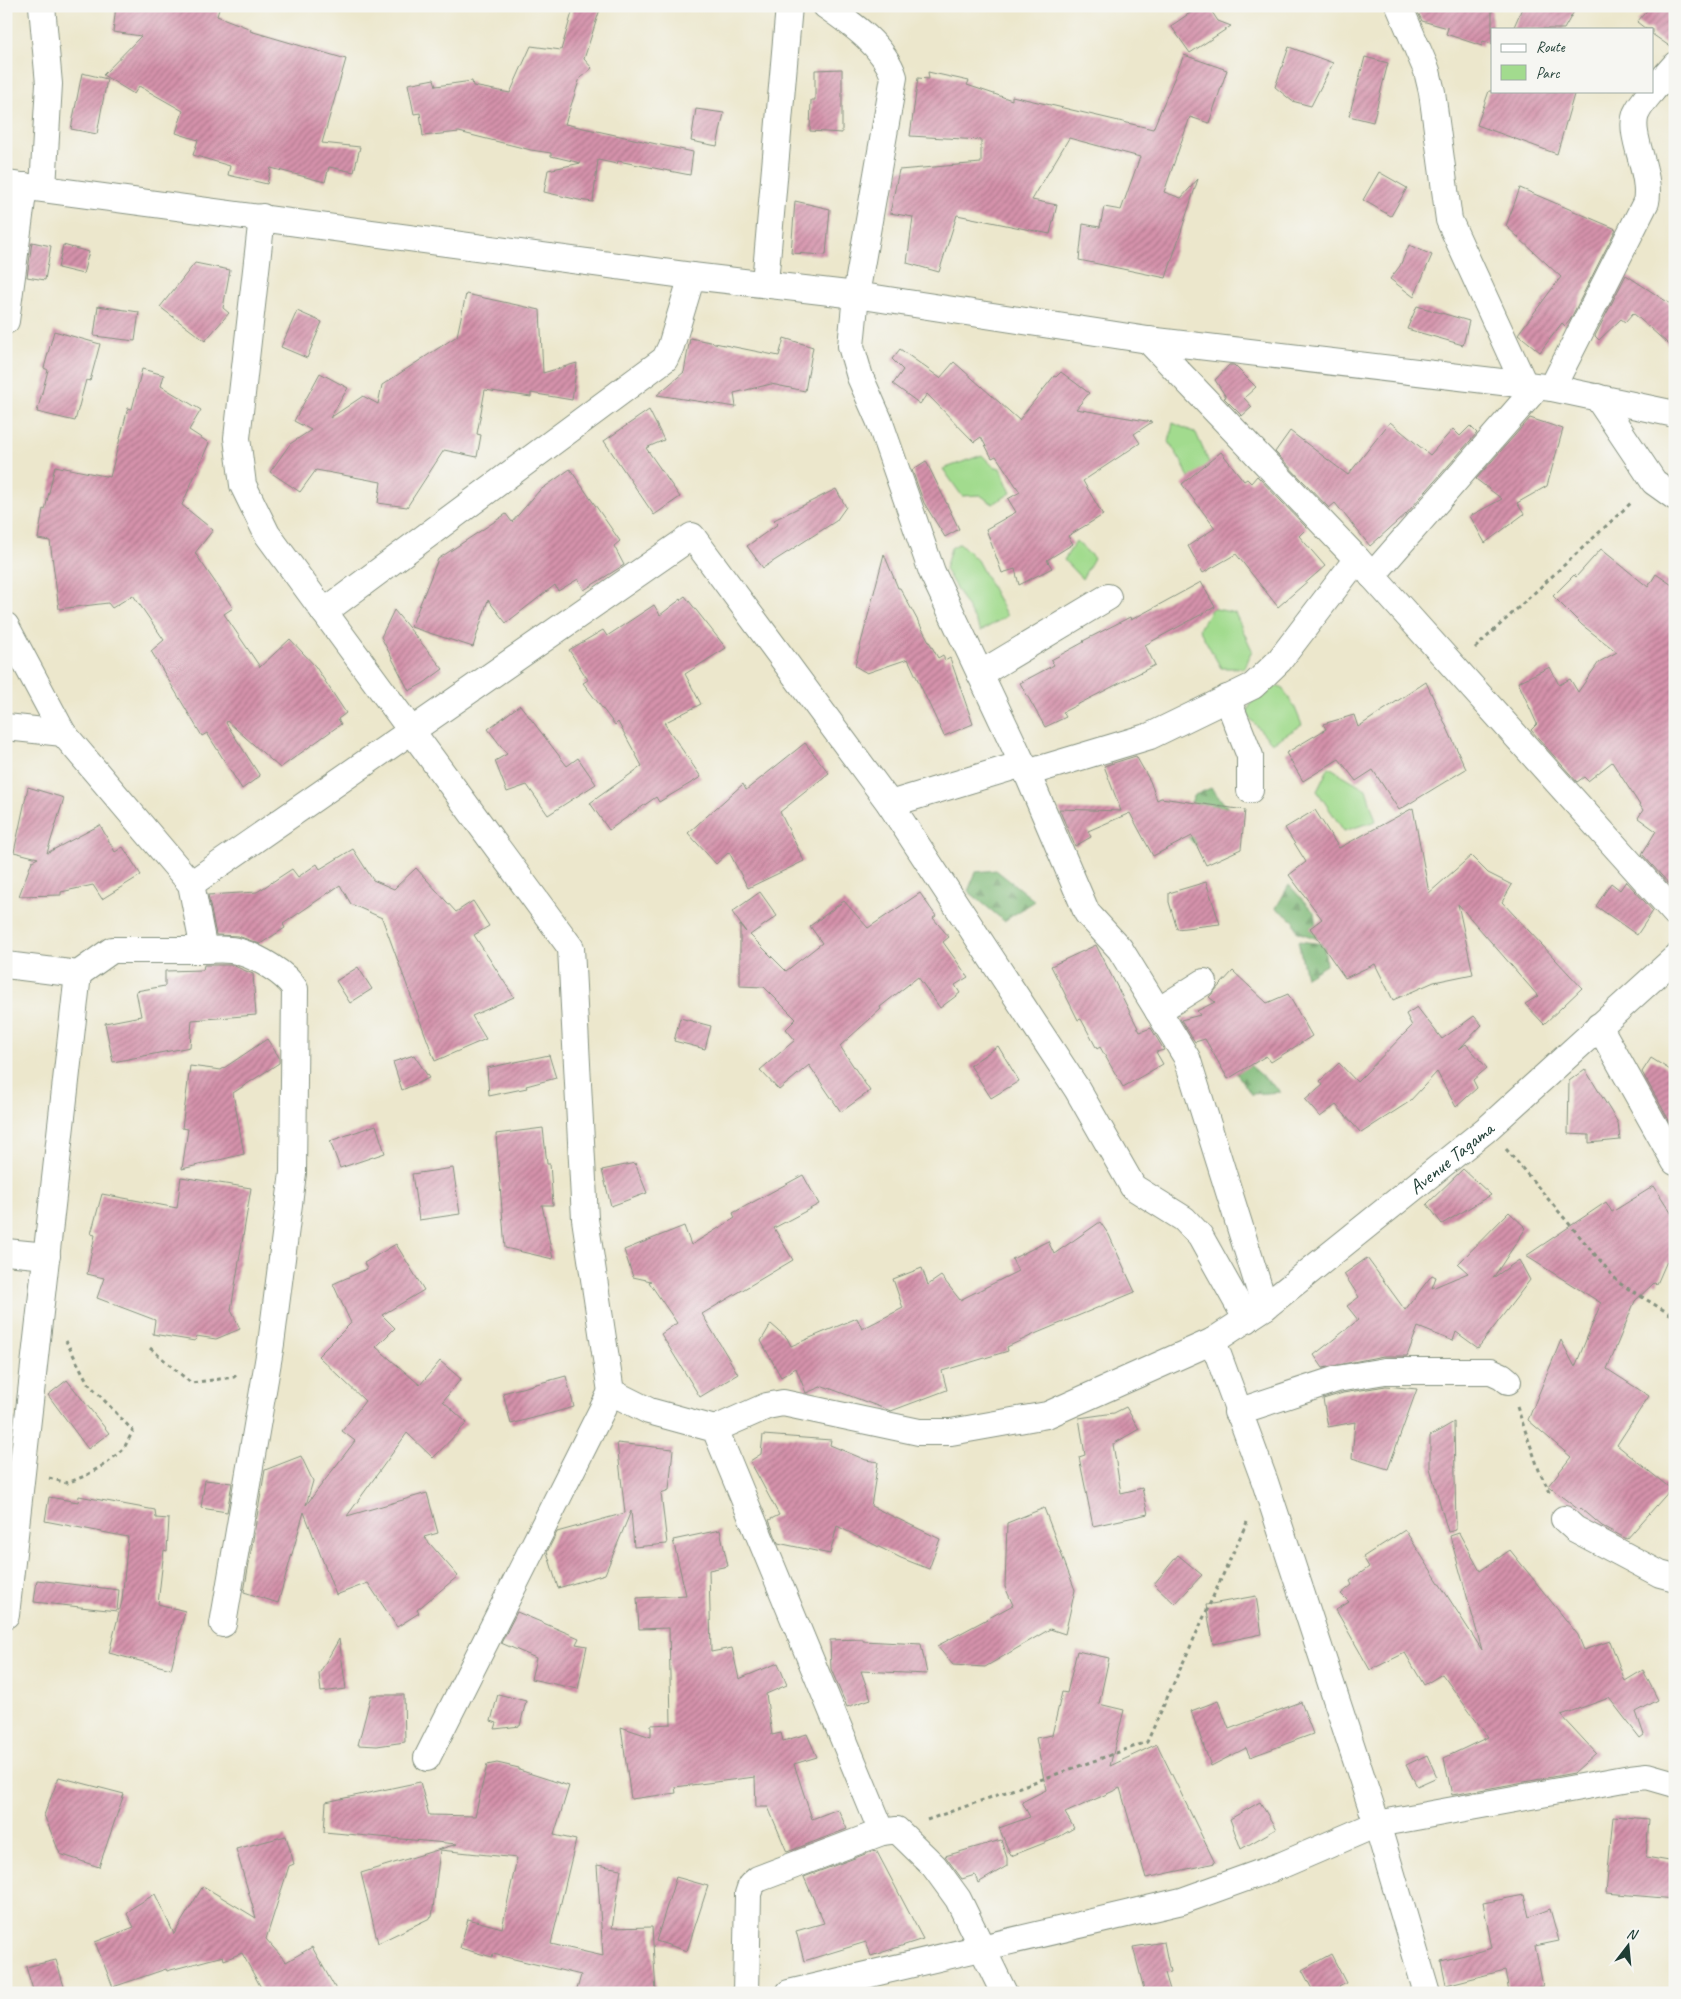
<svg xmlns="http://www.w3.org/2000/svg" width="1681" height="1999" font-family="Caveat,sans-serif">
	<defs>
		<pattern id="forest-firs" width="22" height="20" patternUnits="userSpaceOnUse" patternTransform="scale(1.25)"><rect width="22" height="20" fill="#81bb79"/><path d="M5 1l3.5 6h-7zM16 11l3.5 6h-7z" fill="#699964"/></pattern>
		<pattern id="building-hatch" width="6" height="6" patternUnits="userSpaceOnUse" patternTransform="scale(1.25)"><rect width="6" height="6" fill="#d592ab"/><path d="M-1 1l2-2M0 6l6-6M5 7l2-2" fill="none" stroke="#ac788c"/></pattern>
	</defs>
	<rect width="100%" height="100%" fill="#f6f6f2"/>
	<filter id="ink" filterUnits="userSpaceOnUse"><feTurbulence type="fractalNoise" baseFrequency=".02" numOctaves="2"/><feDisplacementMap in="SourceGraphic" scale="10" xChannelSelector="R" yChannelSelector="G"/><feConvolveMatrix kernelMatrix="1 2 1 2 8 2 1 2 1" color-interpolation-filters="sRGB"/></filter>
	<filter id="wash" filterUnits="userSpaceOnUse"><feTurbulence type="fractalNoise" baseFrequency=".0096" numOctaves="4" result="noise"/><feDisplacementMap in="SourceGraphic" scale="20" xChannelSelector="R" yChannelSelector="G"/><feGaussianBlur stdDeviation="1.12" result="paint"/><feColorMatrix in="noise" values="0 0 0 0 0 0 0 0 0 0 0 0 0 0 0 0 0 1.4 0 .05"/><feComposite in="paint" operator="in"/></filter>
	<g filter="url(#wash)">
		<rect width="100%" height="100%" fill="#ece7cc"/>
		<path fill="#a2db8e" stroke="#608c61" d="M1173,423L1196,433L1214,474L1194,491L1183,464L1169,442Z
			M982,455L993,466L1000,468L1011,493L993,504L980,495L962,496L943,469Z
			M1076,541L1094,558L1082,579L1064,560Z
			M960,543L977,560L1007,616L981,631L945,569L951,548Z
			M1212,608L1235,613L1252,650L1245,668H1221L1199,629Z
			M1261,683L1282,687L1295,708L1302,725L1272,743L1246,714Z
			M1329,767L1366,789L1376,821L1344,831L1317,791Z"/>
		<path fill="url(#forest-firs)" stroke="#507c56" d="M1211,788L1241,823L1199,849L1177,826L1195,795Z
			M996,870L1035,901L1004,921L968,891L976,872Z
			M1289,885L1314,912L1318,939L1297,932L1294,921L1276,908Z
			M1298,941L1324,944L1326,965L1306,977Z
			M1244,1060L1281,1092L1251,1094L1231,1065Z"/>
		<g id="blocks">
			<path fill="url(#building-hatch)" d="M116,6H220L217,16L251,29L250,31L346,59L322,143L360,147L354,172L329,167L325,182L271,168L267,184L228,175L230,166L193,155L198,140L176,133L183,111L139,86L134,94L103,75L141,36L113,32Z
				M574,6H601L584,59L592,68L580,78L565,124L693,152L690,175L618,161L617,164L598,160L593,202L579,200L544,192L548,170L581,163L551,156V153L531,150L459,132L423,136L420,113L414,114L408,84L434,79L436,86L472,81L473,86L510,93L531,46L561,50Z
				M1200,6H1208L1218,21L1231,26L1190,53L1171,26Z
				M1415,6H1480L1492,10V44L1483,41L1482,46L1446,34L1448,28L1422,21Z
				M1523,6H1577L1564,29H1513Z
				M1651,6H1675V50L1652,34V29H1646L1637,22Z
				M1289,47L1333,63L1311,106L1292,101L1275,87Z
				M1184,55L1227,70L1209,123L1190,117L1164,192L1181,198L1198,179L1166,278L1079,260L1083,224L1100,227L1104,207L1121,210L1140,157L1069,138L1032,200L1057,205L1050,234L957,215L939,272L907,263L913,217L890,213L899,170L981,163V140L910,136L918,78L929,79L928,72L969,81L967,85L1012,100V96L1153,129Z
				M1365,57L1388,63L1373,122L1349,116Z
				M842,69V133L810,131L811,100H815V70Z
				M82,73L107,79L97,134L71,129Z
				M1489,91H1575L1557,154L1477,125Z
				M696,109L724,113L717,146L691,141Z
				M1379,172L1407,188L1391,216L1363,200Z
				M1520,188L1616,229L1570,320L1565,326L1562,323L1540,352L1518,334L1561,277L1506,226Z
				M795,201L830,209L826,255L791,253Z
				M32,242L51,246L45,280L27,277Z
				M63,245L89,252L83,274L58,268Z
				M1409,245L1432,255L1414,297L1390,279L1400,266Z
				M195,263L230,270L223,308L229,313L205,341L160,307Z
				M1626,275L1675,307V350L1633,313L1625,322L1621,319L1599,340L1595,336Z
				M466,294L540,310L543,373L577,363L572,400L531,393V397L485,390L477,434L481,435L477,457L444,450L407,507L378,503L381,482L316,470L300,492L270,472L290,444L311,430L294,421L320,373L348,388L330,418L363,396L378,404L382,385L457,336Z
				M98,306L139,312L135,341L94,336Z
				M1417,306L1469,321L1463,345L1407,329Z
				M297,311L322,322L307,358L281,347Z
				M54,331L100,344L90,381L86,380L75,421L37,412L48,370L44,368Z
				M690,338L779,356L784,338L813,347L805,391L771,384L734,393L736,407L657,395L684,372Z
				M900,349L940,378L954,362L1019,420L1054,376L1056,377L1061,372L1089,393L1076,409L1152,422L1134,434L1140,443L1083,481L1103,515L1068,536L1073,544L1047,560L1052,568L1019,585L1015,569L1002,573L986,529L1016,512L1008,499L1020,492L996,456L992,458L981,437L974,442L927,394L920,404L893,384L903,370L892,359Z
				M1229,365H1234L1256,387L1244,398L1252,407L1242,416L1224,398L1226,397L1215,380Z
				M142,369L164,375L161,386L201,410L189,430L209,443L182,505L213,530L195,553L233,608L224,614L260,667L290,639L315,666L346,713L338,719L341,724L280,768L227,721L226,723L260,776L242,789L207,733L202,736L151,651L164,640L133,595L112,608L108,603L59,609L50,541L38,539L43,509L45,510L55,466L110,477L128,408L132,409Z
				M649,410L664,440L646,448L680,497L654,515L604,441Z
				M1530,418L1563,429L1547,486L1517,503L1524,514L1485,543L1470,516L1502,499L1476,479Z
				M1390,422L1430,455L1453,429L1460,436L1470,426L1477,433L1406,514L1370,546L1335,503L1329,508L1275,452L1290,431L1348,475Z
				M1221,452L1244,481L1247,479L1251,483L1257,476L1307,528L1299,536L1325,566L1278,607L1236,554L1203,573L1188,546L1215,528L1182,484Z
				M926,461L959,529L945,537L924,503L912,470Z
				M570,469L620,541L614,546L624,565L584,590L578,579L558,591L555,585L506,623L488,600L473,647L411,627L438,559L506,514L512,522L539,491Z
				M836,489L846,507L836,521L763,568L747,546L778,524L774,520Z
				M1601,549L1648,587L1656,574L1675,587V880L1671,886L1642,854L1656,831L1638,818L1643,810L1612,762L1588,781L1584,777L1577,782L1531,730L1537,724L1518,682L1550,667L1559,685L1570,679L1578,692L1599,662L1617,652L1582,625L1553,596L1574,575L1576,577Z
				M884,554L898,588H900L938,658L943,655L945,661L950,658L973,724L944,736L908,659L867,673L855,666Z
				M1201,582L1215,607L1145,645L1155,665L1063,712L1066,717L1045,727L1020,683L1054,665L1051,660L1084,642L1083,641L1130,617L1131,620Z
				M685,596L726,648L685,674L701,704L664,723L701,777L659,802L656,797L609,830L590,803L642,766L618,722L615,725L583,683L588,680L569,650L603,630L607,636L654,605L660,615Z
				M394,610L443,669L424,683L409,691L381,637Z
				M1426,682L1466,769L1399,810L1373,770L1356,781L1339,759L1303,781L1286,753L1326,729L1323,724L1354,715L1358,727Z
				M520,705L567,766L578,758L596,784L548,815L527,785L507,792L495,761L507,754L488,729Z
				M805,743L829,773L780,812L804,861L748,888L729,852L716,864L688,833L743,784L746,790Z
				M1136,756L1150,781L1157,800L1161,798L1245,810L1241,849L1206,865L1192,836L1153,856L1130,813L1088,831L1091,837L1075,846L1059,809L1121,811L1104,766Z
				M28,787L64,798L47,853L100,825L115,852L123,847L141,875L102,899L93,885L61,892V895L19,896L32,861L38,858L14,852Z
				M1413,808L1429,893L1471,856L1488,873L1512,885L1502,902L1582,988L1544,1024L1525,1004L1538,996L1458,904L1473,974L1434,982L1393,1000L1375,964L1345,978L1310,928L1322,919L1289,875L1306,862L1285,828L1315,810L1339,848Z
				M353,849L373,880L394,889L416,868L456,912L473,901L489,926L474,935L514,997L472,1016L486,1039L435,1061L382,918L351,904L340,885L283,924L285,928L260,944L238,936L216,935L208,895L257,892L292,869L298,877L317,864L320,869Z
				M1626,881L1653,911L1637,935L1596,906L1611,883L1620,890Z
				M1206,882L1220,924L1177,929L1169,902V893Z
				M760,892L777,916L750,935L786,971L822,943L810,926L844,901L868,928L920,893L936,916L933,918L949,937L943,942L968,977L955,985L960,993L940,1008L918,977L880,1007L881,1009L840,1046L870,1091L841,1112L809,1065L779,1090L760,1070L795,1040L786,1029L796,1019L764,987L740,986V925L746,932L732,912Z
				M1096,945L1140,1032L1151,1028L1164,1050L1156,1052L1163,1064L1123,1087L1100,1047L1097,1049L1081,1019L1078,1020L1051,966Z
				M204,965H232L253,974L256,1015L192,1020L190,1047L113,1062L105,1023L141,1016L136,991L165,986V971L203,970Z
				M358,967L372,989L350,1003L336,981Z
				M1233,971L1267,1003L1288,994L1312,1036L1271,1062L1266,1056L1228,1079L1205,1039L1195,1042L1181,1020L1200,1015L1197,1011L1215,1002L1209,997Z
				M1417,1007L1442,1039L1474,1016L1482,1025L1459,1049L1466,1044L1487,1068L1473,1080L1477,1088L1456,1107L1437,1072L1409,1102L1361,1133L1336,1105L1320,1117L1305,1100L1323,1085L1320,1081L1339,1063L1357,1082L1412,1026L1406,1014Z
				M680,1018L711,1026L705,1049L674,1041Z
				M267,1039L279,1057V1063L233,1093L244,1154L182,1169L188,1129L182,1128L190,1066L221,1070Z
				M998,1046L1019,1081L991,1098L970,1065Z
				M414,1055L429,1078L402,1090L393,1062Z
				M549,1055L556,1078L526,1086L527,1088L489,1096L487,1068Z
				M1651,1058L1675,1073V1131L1642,1072Z
				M1585,1069L1618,1123L1620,1140L1589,1143V1135L1568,1134L1569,1081Z
				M376,1125L385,1153L340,1168L330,1141Z
				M543,1128L547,1164H550L553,1205H542L553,1259L505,1248L496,1134Z
				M635,1163L647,1193L611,1206L602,1170Z
				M453,1168L460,1214L419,1220L412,1174Z
				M1463,1169L1491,1195L1442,1224L1427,1204Z
				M803,1175L819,1204L774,1228L793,1260L702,1314L738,1374L700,1397L661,1334L677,1323L649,1282L651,1281L633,1277L624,1250L684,1226L691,1245L735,1218L733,1213Z
				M181,1177L251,1188L231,1310L240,1329L216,1339L196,1336L195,1341L153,1334L155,1320L97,1298L104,1278L87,1274L95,1235L91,1234L102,1194L177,1208Z
				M1654,1186L1675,1219V1268L1667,1261L1657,1284L1654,1283L1635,1301L1607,1369L1649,1396L1617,1445L1671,1489L1627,1539L1602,1526L1581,1508L1579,1510L1548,1486L1571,1457L1528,1420L1561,1340L1575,1367L1601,1303L1526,1256L1606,1202L1612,1212Z
				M1509,1212L1526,1228L1493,1278L1519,1260L1530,1280L1478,1348L1456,1332L1453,1341L1418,1327L1407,1356H1383L1323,1368L1314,1355L1358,1320L1347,1306L1359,1297L1344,1274L1367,1258L1405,1310L1432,1275L1436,1277L1432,1288L1468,1273L1458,1264Z
				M1100,1222L1109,1235L1135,1292L1037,1333L1007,1347L1008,1351L942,1371L947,1390L891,1411L823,1386L806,1393L796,1368L781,1377L761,1341L771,1324L787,1338L791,1346L857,1318L862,1329L903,1308L893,1279L922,1268L928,1285L941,1276L960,1300L1018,1271L1012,1259L1048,1241L1054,1254Z
				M396,1244L424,1290L382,1315L395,1328L376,1347L420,1385L440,1361L461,1379L443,1401L467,1423L433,1458L407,1433L347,1516L427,1493L438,1533L424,1537L458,1576L417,1610L419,1613L397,1627L368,1583L336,1595L304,1512L278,1603L244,1592L265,1470L301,1456L313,1481L306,1505L355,1441L342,1431L365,1401L318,1356L351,1323L333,1284L367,1269L364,1263Z
				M566,1376L574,1407L511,1424L503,1393Z
				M67,1380L109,1433L88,1449L48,1395Z
				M1386,1386L1417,1389L1388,1469L1352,1458L1355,1422L1328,1427L1323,1399L1343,1393Z
				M1126,1407L1139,1429L1113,1444L1121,1493L1142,1488L1148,1514L1093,1526L1079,1457L1085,1455L1079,1418L1114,1413Z
				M1454,1422L1456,1530L1448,1532L1430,1468V1436Z
				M763,1435L831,1440L830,1445L866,1460L878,1462L871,1506L940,1539L929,1569L901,1558L837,1526L830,1554L778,1543L769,1520L779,1515L750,1461L761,1454Z
				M617,1443L673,1449L669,1490L661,1493L667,1544L634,1547L631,1511L605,1574L558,1588L547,1552L557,1532L625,1513Z
				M205,1480L232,1483L227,1512L201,1508Z
				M79,1496L155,1510L156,1518L169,1519L167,1551L164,1550L158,1604L185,1611L171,1669L109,1653L122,1601L128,1537L45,1521L49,1497L78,1502Z
				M1044,1508L1075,1590L1065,1634L1050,1629L985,1667L953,1665L937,1646L1013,1605L1005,1587L1007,1523Z
				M720,1530L728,1566L709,1570L711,1652L732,1648L739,1679L778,1663L787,1685L766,1694L772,1735L781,1733L783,1741L807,1734L817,1757L794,1764L812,1819L838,1809L847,1829L787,1852L768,1807H756L755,1777L675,1787L676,1793L631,1799L621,1727L651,1737V1725L671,1724L669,1628L639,1629L637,1598L686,1595L673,1540Z
				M1405,1530L1482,1650L1450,1536L1459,1533L1480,1571L1510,1550L1578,1635L1584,1650L1610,1641L1625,1681L1643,1670L1658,1700L1636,1712L1644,1735L1640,1738L1609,1698L1561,1715L1596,1753L1574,1773L1452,1795L1444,1758L1488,1737L1442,1674L1424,1685L1405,1653L1370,1670L1336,1610L1349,1602L1341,1594L1352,1585L1350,1581L1369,1567L1363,1557Z
				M1178,1555L1202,1575L1175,1604L1154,1584Z
				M37,1580L119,1590L117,1611L34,1602Z
				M1256,1596L1262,1634L1213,1644L1206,1605Z
				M517,1612L579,1638L576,1644L587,1646L578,1689L531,1679L536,1658L501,1643Z
				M339,1639L346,1689L321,1692L319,1674Z
				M863,1639V1641L921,1644L927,1674L861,1671L871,1699L847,1707L831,1669L830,1640Z
				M1077,1651L1109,1658L1099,1704L1124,1710L1110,1766L1157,1744L1215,1863L1146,1878L1120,1788L1065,1813L1074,1828L1057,1838L1011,1856L999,1828L1030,1817L1022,1802L1046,1790L1036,1738L1052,1735L1062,1692L1067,1693Z
				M498,1694L526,1701L520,1726L495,1729L497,1723L491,1721Z
				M371,1695H404L405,1742L377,1746L358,1745Z
				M1218,1701L1229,1729L1301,1702L1313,1734L1250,1757L1246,1748L1211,1766L1191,1711Z
				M1427,1755L1437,1777L1417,1786L1406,1765Z
				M497,1763L519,1768V1770L569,1786L554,1835L576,1840L551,1944L603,1956L597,1865L621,1869L612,1928L652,1927L656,1993H576L581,1975L493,1954L492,1957L460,1948L468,1919L502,1928L517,1858L440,1850L432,1917L378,1943L361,1873L457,1844L324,1832L326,1802L420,1782L429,1815L475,1816L487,1765Z
				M59,1777L124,1794L99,1867L60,1854L44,1815Z
				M1260,1802L1276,1829L1241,1849L1230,1819Z
				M1613,1816L1649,1819L1646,1857L1675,1862V1899L1606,1893Z
				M286,1836L294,1864L289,1866L266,1939L286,1962L312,1947L338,1993H264L242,1953L224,1960L223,1956L167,1971L166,1969L113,1987L95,1942L134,1927L127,1914L132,1908L155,1894L174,1934L203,1886L256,1918L236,1849Z
				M1001,1840L1007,1858V1866L978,1883L975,1875L962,1879L945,1856Z
				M876,1850L923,1939L871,1956L866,1942L804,1961L796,1931L824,1923L804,1877Z
				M676,1877L708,1886L687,1951L656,1941Z
				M1524,1895L1529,1917L1550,1909L1559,1941L1535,1946L1543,1986L1509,1993L1505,1970L1446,1985L1441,1961L1492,1948L1483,1903Z
				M1164,1942L1170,1972L1165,1973L1171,1993H1145L1133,1947Z
				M1331,1954L1346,1983L1328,1993H1314L1302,1970Z
				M56,1960L66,1993H34L26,1967Z"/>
		</g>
	</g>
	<g filter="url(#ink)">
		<use href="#blocks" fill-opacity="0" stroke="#869280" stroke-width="1"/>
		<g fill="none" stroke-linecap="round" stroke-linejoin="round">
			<defs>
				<g id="minor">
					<path d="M42,6L49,84L43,188"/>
					<path d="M826,6C852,24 884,46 894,77L856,295L851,346L860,377L879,420L932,572L1027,773L1087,913L1120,949L1187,1058L1265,1307"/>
					<path d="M1399,6L1427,71L1432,92L1449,220L1525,386"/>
					<path d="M1652,91L1675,65"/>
					<path d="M6,184L692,276L856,295L1148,340L1552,388L1675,414"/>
					<path d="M262,217L237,438L243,485L267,534L571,948L585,1219L611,1392L649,1411L715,1429L882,1832"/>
					<path d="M765,283L789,6"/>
					<path d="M6,321L24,186"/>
					<path d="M1148,340L1357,559L1675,913"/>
					<path d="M1552,388L1646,202C1652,173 1628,136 1636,114C1640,105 1646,98 1652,91"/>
					<path d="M1597,397L1654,482L1675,497"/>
					<path d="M1372,576L1537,387"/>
					<path d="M324,612L665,359L671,346L692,276"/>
					<path d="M6,626L63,733L191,884L204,950H112L78,974L6,965"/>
					<path d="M980,674L1108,597"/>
					<path d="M1227,698L1250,756V790"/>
					<path d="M6,727L63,733"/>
					<path d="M1027,773L1150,736L1253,686L1279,661L1357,559"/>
					<path d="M890,804L1023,764"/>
					<path d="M191,884L692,536L890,804L1077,1089L1133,1187L1184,1219L1200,1236L1247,1320"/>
					<path d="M204,950C215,950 229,948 240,952C257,957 286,973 295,989L293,1173L271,1344L223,1624"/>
					<path d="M1158,1011L1204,982"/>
					<path d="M1599,1026L1675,1162"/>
					<path d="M6,1252L47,1256"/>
					<path d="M1213,1341L1265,1482L1377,1824L1427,1993"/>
					<path d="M1237,1412L1337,1379L1385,1371H1491L1502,1376L1508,1381"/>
					<path id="s1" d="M715,1429L767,1406L783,1403L919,1432H951L1047,1415L1213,1341L1265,1307L1488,1128L1675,958"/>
					<path d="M1564,1519L1575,1529L1660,1574L1675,1578"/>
					<path d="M6,1615L78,974"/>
					<path d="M427,1758L611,1392"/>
					<path d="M746,1993L748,1894L751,1885L758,1879L882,1832L897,1830L934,1866L958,1899L1004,1993"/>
					<path d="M789,1993L1182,1901L1282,1865L1377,1824L1630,1778L1647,1776L1675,1784"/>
				</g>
			</defs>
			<use href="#minor" stroke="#869280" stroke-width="28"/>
			<path stroke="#869280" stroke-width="3" stroke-dasharray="4 4" stroke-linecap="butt" d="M1475,648L1633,501
				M1506,1149L1619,1283L1675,1317
				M150,1348L191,1383L234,1377L237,1374
				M1517,1407L1540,1473L1551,1494
				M49,1478L67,1483L85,1476L107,1463L124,1448L133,1431L88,1383L66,1341
				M927,1820L1147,1742L1247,1522"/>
			<use href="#minor" stroke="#fff" stroke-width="26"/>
		</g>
	</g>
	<g text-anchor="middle" stroke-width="4" stroke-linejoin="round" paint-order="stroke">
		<g font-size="20" fill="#1f3d34" stroke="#f6f6f2">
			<text dy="7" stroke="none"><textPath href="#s1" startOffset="824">Avenue Tagama</textPath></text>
		</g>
	</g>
	<rect width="1681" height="1999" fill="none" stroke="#f6f6f2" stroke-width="25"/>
	<rect x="1491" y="28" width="162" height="65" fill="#f6f6f2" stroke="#a0aca6"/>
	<rect x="1501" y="44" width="25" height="8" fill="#ffffff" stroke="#a0aca6"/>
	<text x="1536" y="52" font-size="15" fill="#1f3d34">Route</text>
	<rect x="1501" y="65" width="25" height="15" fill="#a2db8e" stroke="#a0aca6"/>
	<text x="1536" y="78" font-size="15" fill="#1f3d34">Parc</text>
	<g transform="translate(1628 1946) rotate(16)" stroke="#f6f6f2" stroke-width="4" paint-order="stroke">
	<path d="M0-4L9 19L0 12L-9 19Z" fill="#1f3d34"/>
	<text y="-8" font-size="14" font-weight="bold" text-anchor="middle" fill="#1f3d34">N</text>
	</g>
</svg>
